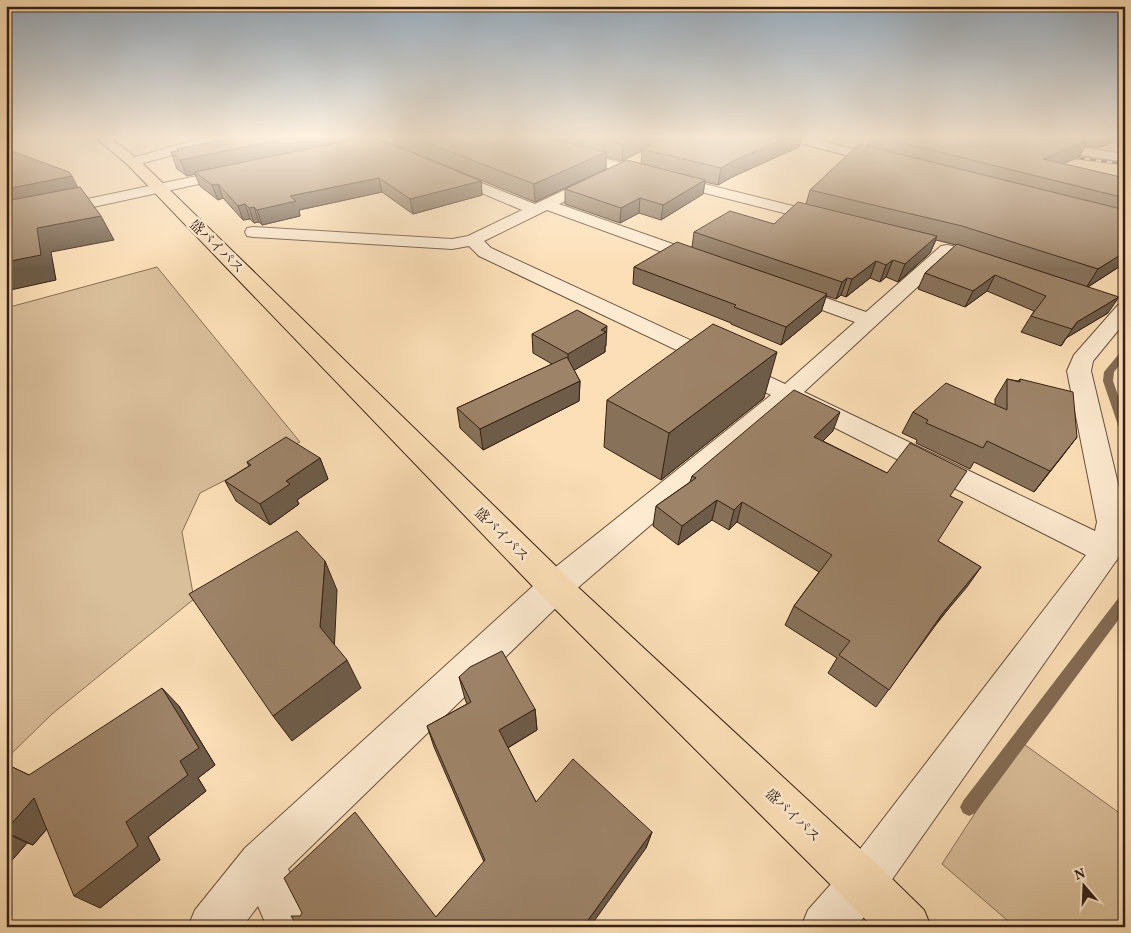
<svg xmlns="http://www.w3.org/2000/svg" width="1131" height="933" font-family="Vollkorn,'Noto Serif JP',serif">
	<rect width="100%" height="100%" fill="#fcdfb7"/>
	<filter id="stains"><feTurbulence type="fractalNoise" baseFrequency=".004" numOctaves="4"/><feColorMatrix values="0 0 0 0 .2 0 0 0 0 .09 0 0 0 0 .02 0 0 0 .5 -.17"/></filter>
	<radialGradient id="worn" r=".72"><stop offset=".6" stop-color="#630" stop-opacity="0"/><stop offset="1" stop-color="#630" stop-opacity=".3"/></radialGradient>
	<path fill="#dabf9b" stroke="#887057" d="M157,267L300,442L200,493L182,532L194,599L52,714L6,759V308Z
		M1021,742L1125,817V927H1015L942,864Z"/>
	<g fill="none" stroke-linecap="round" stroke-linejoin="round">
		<path fill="#856c54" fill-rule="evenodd" d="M1125,349V358L1114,372L1113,381L1125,415V434L1120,431L1103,381L1104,372L1122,350Z
			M1125,594V611L975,813L969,816L963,813L960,807L963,801L1120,596Z"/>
		<defs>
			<path id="street" d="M207,137H228L226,140L133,166L126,162L128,159Z
				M384,137H408L406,140L348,153L341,149L343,146Z
				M513,137H530L628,165L833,216L835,219L833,222L827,224L618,171L527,146Z
				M986,137H1017L1125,154V162L992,141Z
				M235,168L242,172L240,175L6,226V216Z
				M446,169L535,204L594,176H604L606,179L604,182L559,204L707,256L710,260L707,264L701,265L695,264L547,210L484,241L491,248L785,384L855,322L781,295L778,291L781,287L788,285L795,287L866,312L941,246L947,245L953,246L956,250L953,254L804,392L1095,531L1097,522L1067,371L1074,355L1118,305L1125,303V322L1093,361L1091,371L1125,513L1123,551L879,898L856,927H801L808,910L847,866L1086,555L790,405L567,597L288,869L317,927H267L258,906L242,927H188L195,910L245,848L543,577L771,395L479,256L469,246L452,249L253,237L247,236L245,232L247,228L253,227L452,239L468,236L522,210L441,176L439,173L441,170Z"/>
			<path id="secondary" d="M787,137H808L891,159L893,162L886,166L789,140Z"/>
			<path id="highway" d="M95,137H109L138,159L567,577L879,866L924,910L931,927H873L543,597L128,165Z"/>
		</defs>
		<use href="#street" stroke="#68503c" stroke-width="2"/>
		<use href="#secondary" stroke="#362013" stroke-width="2"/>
		<use href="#highway" stroke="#362013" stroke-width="2"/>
		<use href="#street" fill="#fdead0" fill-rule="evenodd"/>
		<use href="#secondary" fill="#fdead0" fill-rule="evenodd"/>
		<use href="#highway" fill="#fcdfb7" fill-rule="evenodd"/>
		<defs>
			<path id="rail" d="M1063,156L1125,164"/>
		</defs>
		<use href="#rail" stroke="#362013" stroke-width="3"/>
		<use href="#rail" stroke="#fdead0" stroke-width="2" stroke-dasharray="5.5" stroke-linecap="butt"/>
	</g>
	<path fill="#877159" stroke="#362013" d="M232,137H374L481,181L482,195L413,214L382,192L299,210L300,216L262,225L259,222L254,223L250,219L243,220L223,198L218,200L200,186L195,174L187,176L177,169L171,152L178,151L177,149L235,138Z
		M393,137H801L799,147L732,177L718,185L705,182L703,194L661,220L639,213L620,223L565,204V189L641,164L642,151L622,161L606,157V169L535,202L394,145Z
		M869,137H1124L1099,148L1085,146L1079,157L1062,164L1125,178V263L1088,287L1108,313L1066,338L1061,346L1021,332L1031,316L1034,311L987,291L965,307L918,289L925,273L956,245L936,240L930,253L898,282L886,277L880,282L870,278L846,297L841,295L836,299L826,296L821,312L781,345L731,324V323L633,284L634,267L692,247L694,232L774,224L806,204L810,190L866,146Z
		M532,334L606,346H605V352L574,370L580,381L579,401L483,450L460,428L457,408L552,364L533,353Z
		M1007,379L1018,381L1020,379L1077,437L1034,492L974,462L970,469L916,443L917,440L902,433L913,412L995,405V399Z
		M764,398L661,480L604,447L607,400Z
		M833,431L823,441L887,473L951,496L938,541L981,567L935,626L876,707L828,673L837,658L785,625L794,606L819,572L737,522L729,530L712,520L678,545L653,526L656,506L690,482L692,476Z
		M320,458L328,479L297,500L299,504L270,525L236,501L225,481L249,466L247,462Z
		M459,677L535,709L537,730L508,748L536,802L652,832L646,848L436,917L484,862L434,747L427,726L467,704L465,699Z
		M179,706L215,765L198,778L206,791L148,837L160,860L100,908L47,829L33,845L27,843L6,867V764L29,775Z"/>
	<path fill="#6e5c49" stroke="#362013" d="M294,137H373L195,172V174L187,176L180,160Z
		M639,137H669L642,149V151L622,161L623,145Z
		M789,137H801L799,147L732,177L718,185L721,168L735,160Z
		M1105,137H1124L1099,148Z
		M1087,141L1079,157L1035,176L1043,159Z
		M606,152V169L535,202L534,184Z
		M72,176L83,198L6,214V189Z
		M379,178L382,192L299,210L300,216L262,225L257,210L290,196Z
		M705,180L703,194L661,220L663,205Z
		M481,181L482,195L413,214L410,199Z
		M218,184L223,198L218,200L212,185Z
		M640,198L639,213L620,223L621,208Z
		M245,204L250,219L243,220L238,206Z
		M254,207L259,222L254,223L249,208Z
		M101,216L114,240L51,252L56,280L6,291V262L37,228Z
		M937,236L930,253L898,282L905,264Z
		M1125,252V263L1086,288L1098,269Z
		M893,260L886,277L880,282L886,265Z
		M876,261L870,278L846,297L852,279Z
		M995,275L987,291L965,307L973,291Z
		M847,278L841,295L836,299L842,282Z
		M827,294L821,312L781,345L786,327Z
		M1119,297L1108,313L1066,338L1061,346L1077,322Z
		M607,326L606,346H605V352L568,374V354Z
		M777,352L764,398L661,480L669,433Z
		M580,381L579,401L483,450L480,429Z
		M840,412L833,431L807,457L814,437Z
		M1077,437L1061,458L1034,492L1050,471Z
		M320,458L328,479L297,500L299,504L270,525L260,504L286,481Z
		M717,500L712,520L678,545L682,526Z
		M742,502L737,522L729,530L734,510Z
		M325,561L337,590L334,654L320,627Z
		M981,567L967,587L928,633L942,614Z
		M347,660L361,688L292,741L273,716Z
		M162,688L179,706L215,765L198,778L206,791L148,837L160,860L100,908L74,896L126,822L180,761Z
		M535,709L537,730L502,751L499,730Z
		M34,798L60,813L33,845L6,832V830Z
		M652,832L646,848L590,927H583Z
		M6,833L27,843L6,867Z"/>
	<path fill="#9d8368" stroke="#362013" d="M239,137H294L180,160L171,152L179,151L177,149Z
		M366,137H374L481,181L410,199L379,178L290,196L296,201L257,210L254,207L249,208L245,204L238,206L218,184L212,185L195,172Z
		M412,137H545L606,152L534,184Z
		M593,137H639L623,145Z
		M666,137H789L735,160L721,168L642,149Z
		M879,137H1060L1087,141L1043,159L1125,178V198Z
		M859,144L1125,210V252L1098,269L962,226L810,190Z
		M6,149L69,172L72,176L6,189Z
		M627,160L705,180L663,205L640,198L621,208L565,189Z
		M80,187L101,216L37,228L41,255L6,262V201Z
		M798,202L937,236L905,264L893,260L886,265L876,261L852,279L847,278L842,282L694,232L730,211L774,224Z
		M677,242L827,294L786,327L734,307L736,305L634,267Z
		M957,244L1119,297L1077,322L1072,329L1031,316L1046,296L995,275L973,291L925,273Z
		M577,310L607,326L601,330L606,332L568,354L532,334Z
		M713,324L777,352L669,433L607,400Z
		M567,357L580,381L480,429L457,408Z
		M1007,379L1020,382V379L1073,392L1077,437L1050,471L987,441L983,448L926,423L928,420L913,412L946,383L1007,410Z
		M794,390L840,412L814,437L887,473L910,443L967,471L950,496L963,502L938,541L981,567L942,614L889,690L839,655L850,641L794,606L832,555L742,502L734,510L717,500L682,526L656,506L696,478L692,476Z
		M286,437L320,458L286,481L290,484L260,504L225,481L251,465L247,462Z
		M297,531L325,561L320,627L347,660L273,716L189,594Z
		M502,651L535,709L499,730L536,802L573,759L652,832L583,927H298L291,916H300L302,913L284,878L355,812L436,917L485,860L427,726L471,702L459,677L470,667Z
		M162,688L199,748L180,761L188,775L126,822L138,846L74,896L34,798L6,830V764L29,775Z"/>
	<linearGradient id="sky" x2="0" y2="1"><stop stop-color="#95abbe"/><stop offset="0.51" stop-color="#fef1df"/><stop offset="1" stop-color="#fef1df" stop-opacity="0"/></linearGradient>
	<rect width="1131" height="268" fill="url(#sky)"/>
	<g text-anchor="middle" stroke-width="5" stroke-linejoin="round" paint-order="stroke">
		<g font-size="14" fill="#362013" stroke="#fdead0">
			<text transform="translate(217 246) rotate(45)" y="5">盛バイパス</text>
			<text transform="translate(502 534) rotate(45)" y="5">盛バイパス</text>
			<text transform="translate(793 815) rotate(44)" y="5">盛バイパス</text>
		</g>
	</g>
	<rect width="1131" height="933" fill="none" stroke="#fcdfb7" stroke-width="25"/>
	<rect x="8" y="8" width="1116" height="918" fill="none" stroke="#362013" stroke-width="2.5"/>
	<rect x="12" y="12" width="1106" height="908" fill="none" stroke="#362013"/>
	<g transform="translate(1084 886) rotate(341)" stroke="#fdead0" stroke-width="4" paint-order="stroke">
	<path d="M0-4L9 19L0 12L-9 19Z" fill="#362013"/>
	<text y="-8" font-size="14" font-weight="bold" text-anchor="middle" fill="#362013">N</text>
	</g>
	<rect width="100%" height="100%" filter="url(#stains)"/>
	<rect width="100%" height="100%" fill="url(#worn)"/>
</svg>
